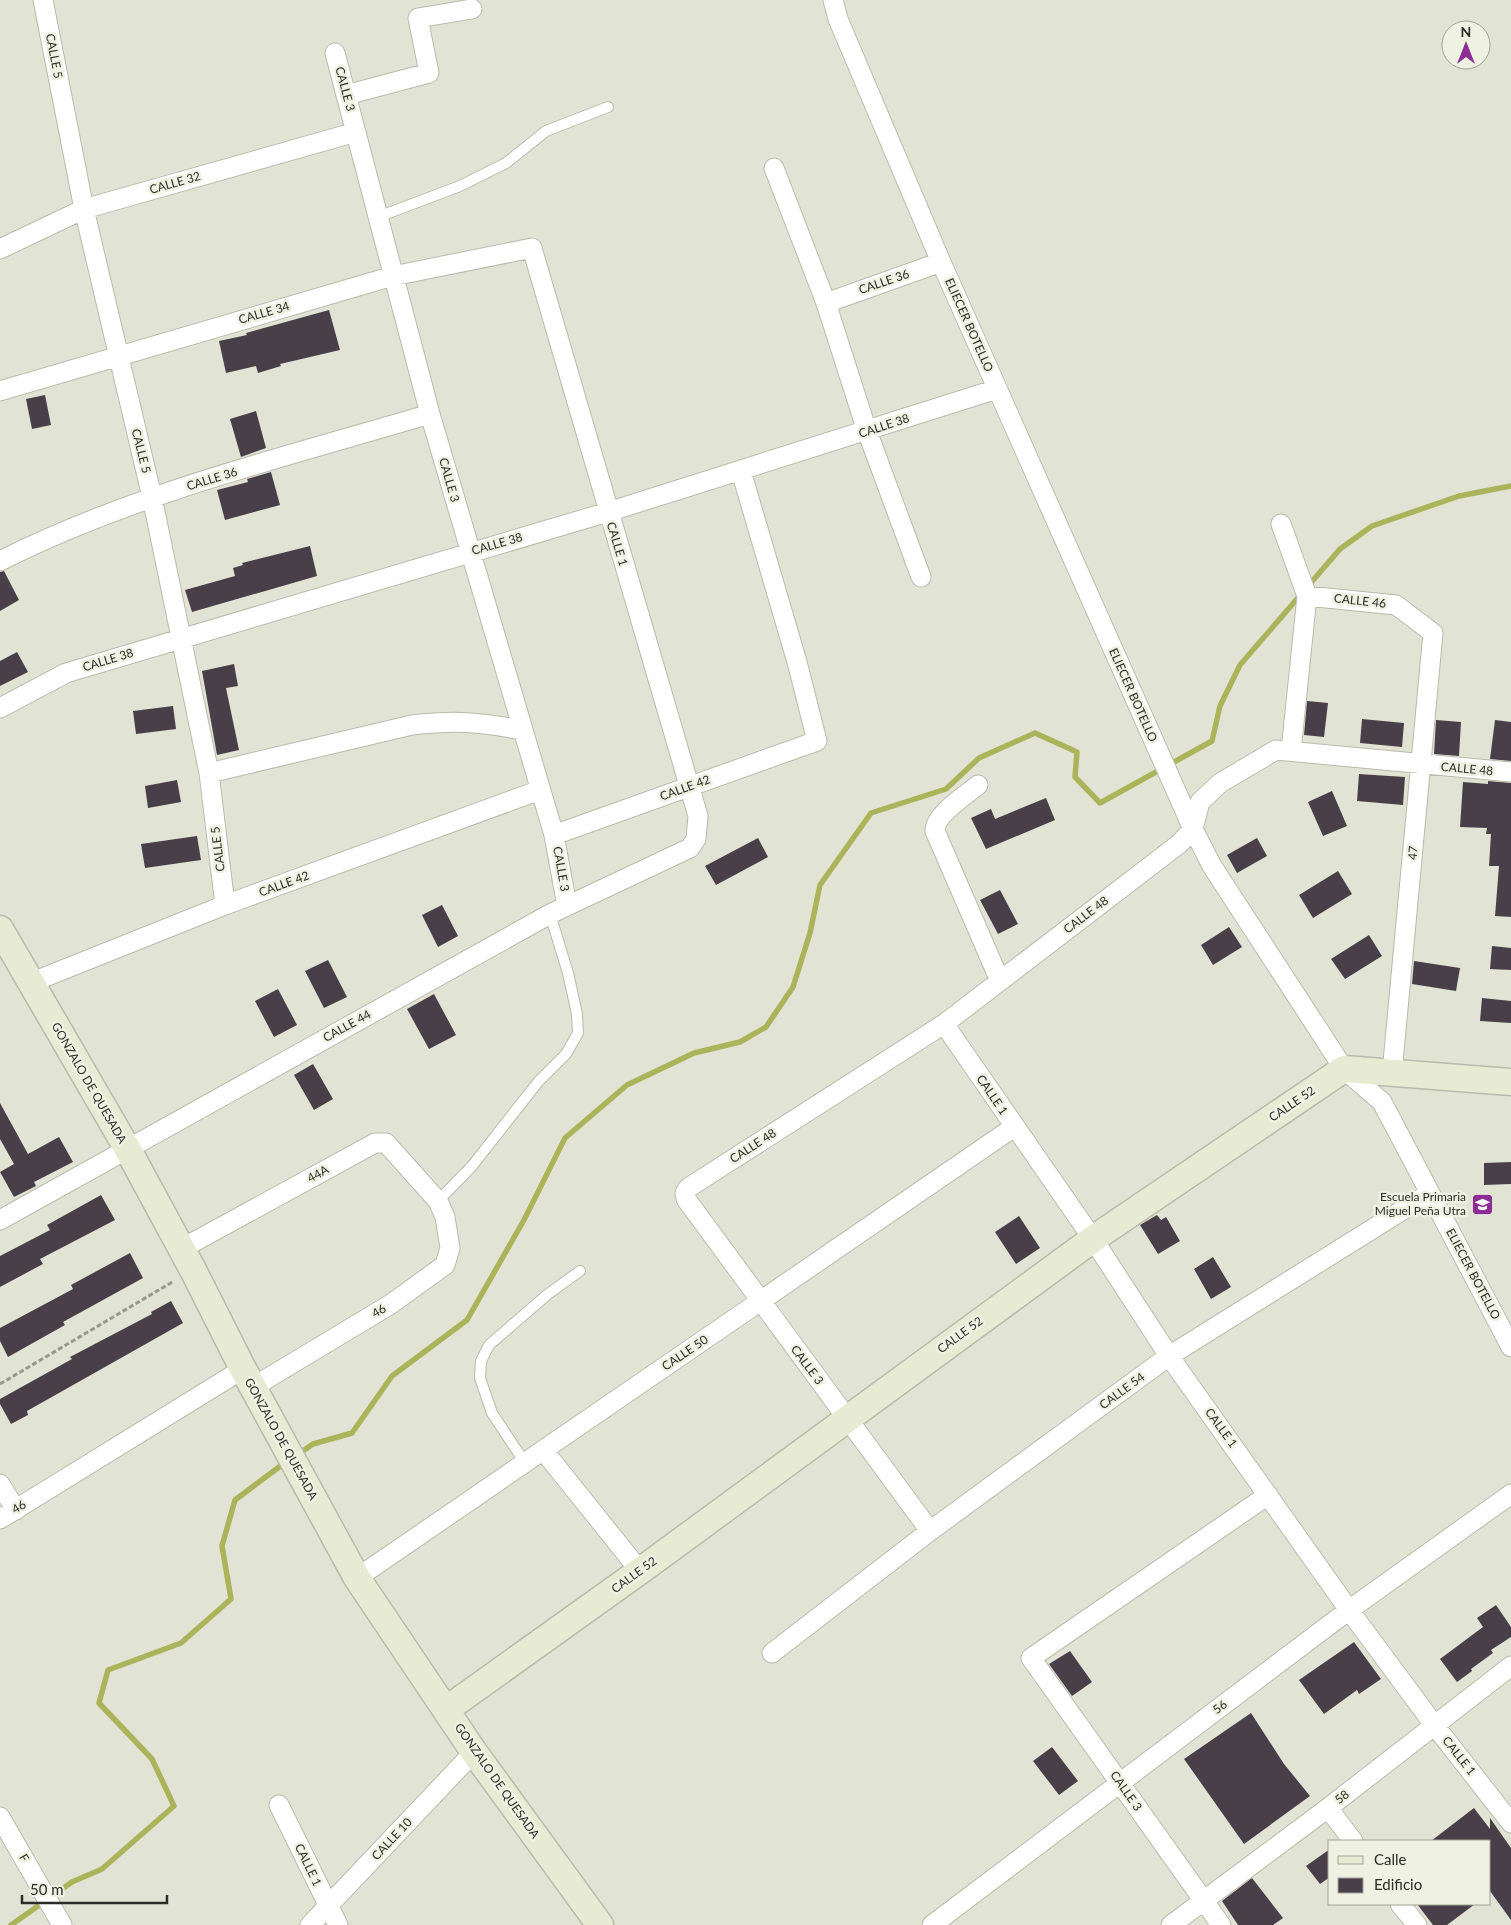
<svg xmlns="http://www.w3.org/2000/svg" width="1511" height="1925" font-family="Lato,sans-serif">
	<rect width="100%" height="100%" fill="#e1e4d5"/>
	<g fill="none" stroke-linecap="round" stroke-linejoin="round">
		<path stroke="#abb45a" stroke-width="5.5" d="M297,1455L313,1444L352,1433L392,1376L467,1320L524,1220L565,1138L627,1085L694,1053L740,1042L766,1027L793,987L810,933L820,885L871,813L946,789L979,758L1035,733L1077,752L1075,777L1100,803L1212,741L1220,706L1240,665L1340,549L1372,526L1459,496L1511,486
			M11,1925L72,1882L102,1869L174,1806L152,1759L99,1703L108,1670L181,1643L231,1599L222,1546L235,1500L287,1461"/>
	</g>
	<path fill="#483f48" d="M329,310L340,350L280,364L281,366L258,373L256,366L226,373L219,341L247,335L246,333Z
		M45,395L51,425L32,429L26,399Z
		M256,411L266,448L241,457L230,419Z
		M271,472L280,505L225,520L217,490L248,482L247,479Z
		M310,546L317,576L192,612L185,590L235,576L233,568L243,565L242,563Z
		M4,571L19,600L0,611V572Z
		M17,652L28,672L0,686V661Z
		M234,664L238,686L226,688L239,750L217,755L202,671Z
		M1307,701L1328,703L1324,737L1304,735Z
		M173,706L176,729L136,734L133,711Z
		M1362,719L1404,723L1402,747L1360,743Z
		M1436,720L1461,722L1459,756L1434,754Z
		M1495,720L1511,722V761L1490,759Z
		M1359,774L1405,777L1403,805L1357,801Z
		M177,780L181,802L148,808L145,786Z
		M1488,781L1511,783V917L1495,916L1499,866H1489L1491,834H1486L1487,828L1460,827L1463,782L1488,784Z
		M1332,791L1347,826L1323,836L1308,802Z
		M1046,798L1055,820L986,849L971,818L991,809L995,819Z
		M197,836L201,860L145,868L141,844Z
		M758,838L768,857L716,885L705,866Z
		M1257,838L1267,856L1237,873L1227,855Z
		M1338,871L1352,894L1313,918L1299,895Z
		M1000,890L1018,924L998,934L980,900Z
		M442,905L458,936L438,947L422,915Z
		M1229,927L1242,947L1213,965L1201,945Z
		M1369,935L1382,956L1345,979L1331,959Z
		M1492,946L1511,948V970L1490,969Z
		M328,960L347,997L324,1008L305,971Z
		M1414,961L1460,968L1456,991L1412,984Z
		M278,989L297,1025L274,1037L255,1001Z
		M434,994L456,1035L429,1049L407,1009Z
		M1482,998L1511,1001V1023L1480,1021Z
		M313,1064L333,1099L314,1110L294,1075Z
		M0,1103L28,1154L59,1137L73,1162L34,1182L36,1186L14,1197L0,1172L14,1164L0,1139Z
		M1511,1162V1184L1484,1185V1163Z
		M101,1195L115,1220L40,1259L43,1264L0,1287V1256L50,1230L47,1225Z
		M1157,1215L1161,1220L1166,1217L1180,1241L1158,1254L1140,1225Z
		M1019,1216L1040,1248L1016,1264L995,1232Z
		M130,1253L143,1278L63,1322L65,1325L8,1357L0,1341V1328L73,1289L71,1285Z
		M1213,1257L1231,1287L1211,1299L1194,1269Z
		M171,1301L183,1323L27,1411L28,1415L11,1424L0,1404V1399L72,1359L70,1357L152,1314L151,1312Z
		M1496,1605L1511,1627V1637L1491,1650L1493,1653L1471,1669L1472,1671L1457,1682L1440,1659L1483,1627L1477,1618Z
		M1354,1642L1381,1679L1359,1694L1357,1690L1324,1714L1299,1680Z
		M1070,1651L1092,1682L1072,1696L1049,1664Z
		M1251,1713L1284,1764L1310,1796L1244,1844L1184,1759Z
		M1052,1747L1078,1781L1059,1795L1033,1761Z
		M1474,1808L1490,1829V1818L1511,1848V1920L1490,1891V1841H1431Z
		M1330,1849V1877L1320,1884L1306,1866Z
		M1252,1878L1283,1918L1273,1925H1238L1222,1901Z
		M1417,1904H1475L1447,1925H1433Z"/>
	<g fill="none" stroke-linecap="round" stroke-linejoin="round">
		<defs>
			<path id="lane" d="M378,217L460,186L506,163L546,131L608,107
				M438,1201L472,1166L538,1082L566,1054L578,1033L577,1014L568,973L550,914
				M525,1463L492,1413L480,1378L481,1361L489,1345L548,1294L580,1271"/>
			<path id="street" d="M43,0L84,209L152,497L209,773L225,905
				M833,0L838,19L941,262L1193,829L1212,866L1344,1069L1382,1102L1511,1347
				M335,53L430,414L554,835L567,906
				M346,95L429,73L418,18L472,9
				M774,168L826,303L867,431L921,577
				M0,249L84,209L356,132
				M826,303L941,262
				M0,391L393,276L532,248L698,816L696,839L690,848L550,914L0,1220
				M1281,524L1307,596L1291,751
				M0,561C135,493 285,457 430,414
				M1307,596L1396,605L1433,633L1392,1073
				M0,708L66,673L608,512L997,389
				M209,773L412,725C455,720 479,722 522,730
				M978,785C966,795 934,815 935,831L1000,981
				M554,835L817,741L797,662L741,471
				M30,983L225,905L540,790
				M944,1024L1093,1239L1169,1356L1349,1610L1435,1726L1511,1823
				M181,1249L375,1143H386L438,1201L445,1217L450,1248L445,1265L391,1304L253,1387
				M543,1450L640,1571
				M0,1484L16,1510
				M0,1519L243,1369
				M930,1531L686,1199L685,1193L688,1188L944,1024L1179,844L1193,829L1200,802L1220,783L1276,750L1511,772
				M357,1578L1014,1127
				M772,1653L930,1531L1169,1356L1430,1193
				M279,1805L338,1925
				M1328,1808L1353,1841
				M0,1817L62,1925
				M1400,1904L1417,1925
				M310,1925L474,1752
				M932,1925L1349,1610L1511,1494
				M1171,1925L1328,1808L1511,1666
				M1221,1925L1031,1658L1268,1495"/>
			<path id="secondary" d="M0,929L127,1148L193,1270L243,1369L357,1578L474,1752L600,1925
				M447,1709L640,1571L1093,1239L1344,1069L1511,1082"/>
		</defs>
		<use href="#lane" stroke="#b8bbac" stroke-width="12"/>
		<use href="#street" stroke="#b8bbac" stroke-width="21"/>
		<use href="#secondary" stroke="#b8bbac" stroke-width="29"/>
		<path stroke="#97998e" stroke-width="3" stroke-dasharray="5 2.5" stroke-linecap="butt" d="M0,1384L174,1281"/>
		<use href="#lane" stroke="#fff" stroke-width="10"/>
		<use href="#street" stroke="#fff" stroke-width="19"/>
		<use href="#secondary" stroke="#e8ebd4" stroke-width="26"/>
	</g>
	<defs>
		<symbol id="school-square" viewBox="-11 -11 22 22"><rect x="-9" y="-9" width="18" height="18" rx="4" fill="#8c2c95" stroke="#eff1e2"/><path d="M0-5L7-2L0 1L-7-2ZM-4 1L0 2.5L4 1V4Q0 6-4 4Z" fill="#fff"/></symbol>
	</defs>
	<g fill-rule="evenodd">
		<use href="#school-square" x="1470" y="1192" width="25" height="25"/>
	</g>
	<g text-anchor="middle" stroke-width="5" stroke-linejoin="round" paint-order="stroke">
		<g font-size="12" fill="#2b2c27" stroke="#eff1e2">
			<text transform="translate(54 56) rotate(79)" y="4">CALLE 5</text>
			<text transform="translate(345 89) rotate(75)" y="4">CALLE 3</text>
			<text transform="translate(175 183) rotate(-16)" y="4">CALLE 32</text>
			<text transform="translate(884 282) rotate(-19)" y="4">CALLE 36</text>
			<text transform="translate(264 313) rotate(-16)" y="4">CALLE 34</text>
			<text transform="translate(969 325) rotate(66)" y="4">ELIECER BOTELLO</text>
			<text transform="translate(884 426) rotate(-18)" y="4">CALLE 38</text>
			<text transform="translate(141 451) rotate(76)" y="4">CALLE 5</text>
			<text transform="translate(212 479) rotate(-17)" y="4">CALLE 36</text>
			<text transform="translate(449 480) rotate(74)" y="4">CALLE 3</text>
			<text transform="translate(497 544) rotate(-16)" y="4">CALLE 38</text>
			<text transform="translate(617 544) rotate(73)" y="4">CALLE 1</text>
			<text transform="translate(1360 601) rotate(6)" y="4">CALLE 46</text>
			<text transform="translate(108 660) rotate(-17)" y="4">CALLE 38</text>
			<text transform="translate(1133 695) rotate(66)" y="4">ELIECER BOTELLO</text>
			<text transform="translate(1467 769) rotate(5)" y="4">CALLE 48</text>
			<text transform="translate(685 788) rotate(-20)" y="4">CALLE 42</text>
			<text transform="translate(218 849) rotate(-97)" y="4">CALLE 5</text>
			<text transform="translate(1413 853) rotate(-85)" y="4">47</text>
			<text transform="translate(561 869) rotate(80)" y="4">CALLE 3</text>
			<text transform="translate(284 884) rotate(-20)" y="4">CALLE 42</text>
			<text transform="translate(1086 915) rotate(-37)" y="4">CALLE 48</text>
			<text transform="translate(347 1026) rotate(-29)" y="4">CALLE 44</text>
			<text transform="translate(89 1083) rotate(60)" y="4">GONZALO DE QUESADA</text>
			<text transform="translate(992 1095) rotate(56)" y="4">CALLE 1</text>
			<text transform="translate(1292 1104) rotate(-34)" y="4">CALLE 52</text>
			<text transform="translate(753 1146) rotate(-33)" y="4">CALLE 48</text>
			<text transform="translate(318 1174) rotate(-29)" y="4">44A</text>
			<text transform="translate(1473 1274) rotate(62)" y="4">ELIECER BOTELLO</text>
			<text transform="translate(379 1311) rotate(-31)" y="4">46</text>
			<text transform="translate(960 1335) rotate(-36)" y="4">CALLE 52</text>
			<text transform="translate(685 1353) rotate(-34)" y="4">CALLE 50</text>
			<text transform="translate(807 1365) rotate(53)" y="4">CALLE 3</text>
			<text transform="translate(1122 1391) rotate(-36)" y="4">CALLE 54</text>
			<text transform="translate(1221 1428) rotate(54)" y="4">CALLE 1</text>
			<text transform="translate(281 1439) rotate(61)" y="4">GONZALO DE QUESADA</text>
			<text transform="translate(19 1507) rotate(-31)" y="4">46</text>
			<text transform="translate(634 1575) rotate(-36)" y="4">CALLE 52</text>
			<text transform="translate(1220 1707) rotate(-37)" y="4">56</text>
			<text transform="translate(1459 1756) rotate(52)" y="4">CALLE 1</text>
			<text transform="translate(497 1781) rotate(55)" y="4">GONZALO DE QUESADA</text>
			<text transform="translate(1126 1791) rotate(55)" y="4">CALLE 3</text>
			<text transform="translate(1342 1797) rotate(-38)" y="4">58</text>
			<text transform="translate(392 1839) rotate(-47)" y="4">CALLE 10</text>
			<text transform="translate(24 1858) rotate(60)" y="4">F</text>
			<text transform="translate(308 1865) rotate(64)" y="4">CALLE 1</text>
		</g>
		<g font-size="12" fill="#2b2c27" stroke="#eff1e2" text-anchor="end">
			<text x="1466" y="1201">Escuela Primaria<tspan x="1466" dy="14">Miguel Peña Utra</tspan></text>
		</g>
	</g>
	<rect x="1328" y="1840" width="162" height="65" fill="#eff1e2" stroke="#a1a297"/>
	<rect x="1338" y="1856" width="25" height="8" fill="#e8ebd4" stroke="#a1a297"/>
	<text x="1374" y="1865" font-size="15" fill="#2b2c27">Calle</text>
	<rect x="1338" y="1878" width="25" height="15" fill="#483f48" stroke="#a1a297"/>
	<text x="1374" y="1890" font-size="15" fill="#2b2c27">Edificio</text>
	<g transform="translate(1466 45)"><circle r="24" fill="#eff1e2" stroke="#a1a297"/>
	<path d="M0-4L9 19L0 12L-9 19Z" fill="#8c2c95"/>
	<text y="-8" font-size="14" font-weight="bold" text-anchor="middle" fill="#2b2c27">N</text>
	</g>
	<path d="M22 1895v8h145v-8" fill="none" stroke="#2b2c27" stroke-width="2.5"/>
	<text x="30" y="1895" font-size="15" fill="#2b2c27" stroke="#eff1e2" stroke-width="4" paint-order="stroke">50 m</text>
</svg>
